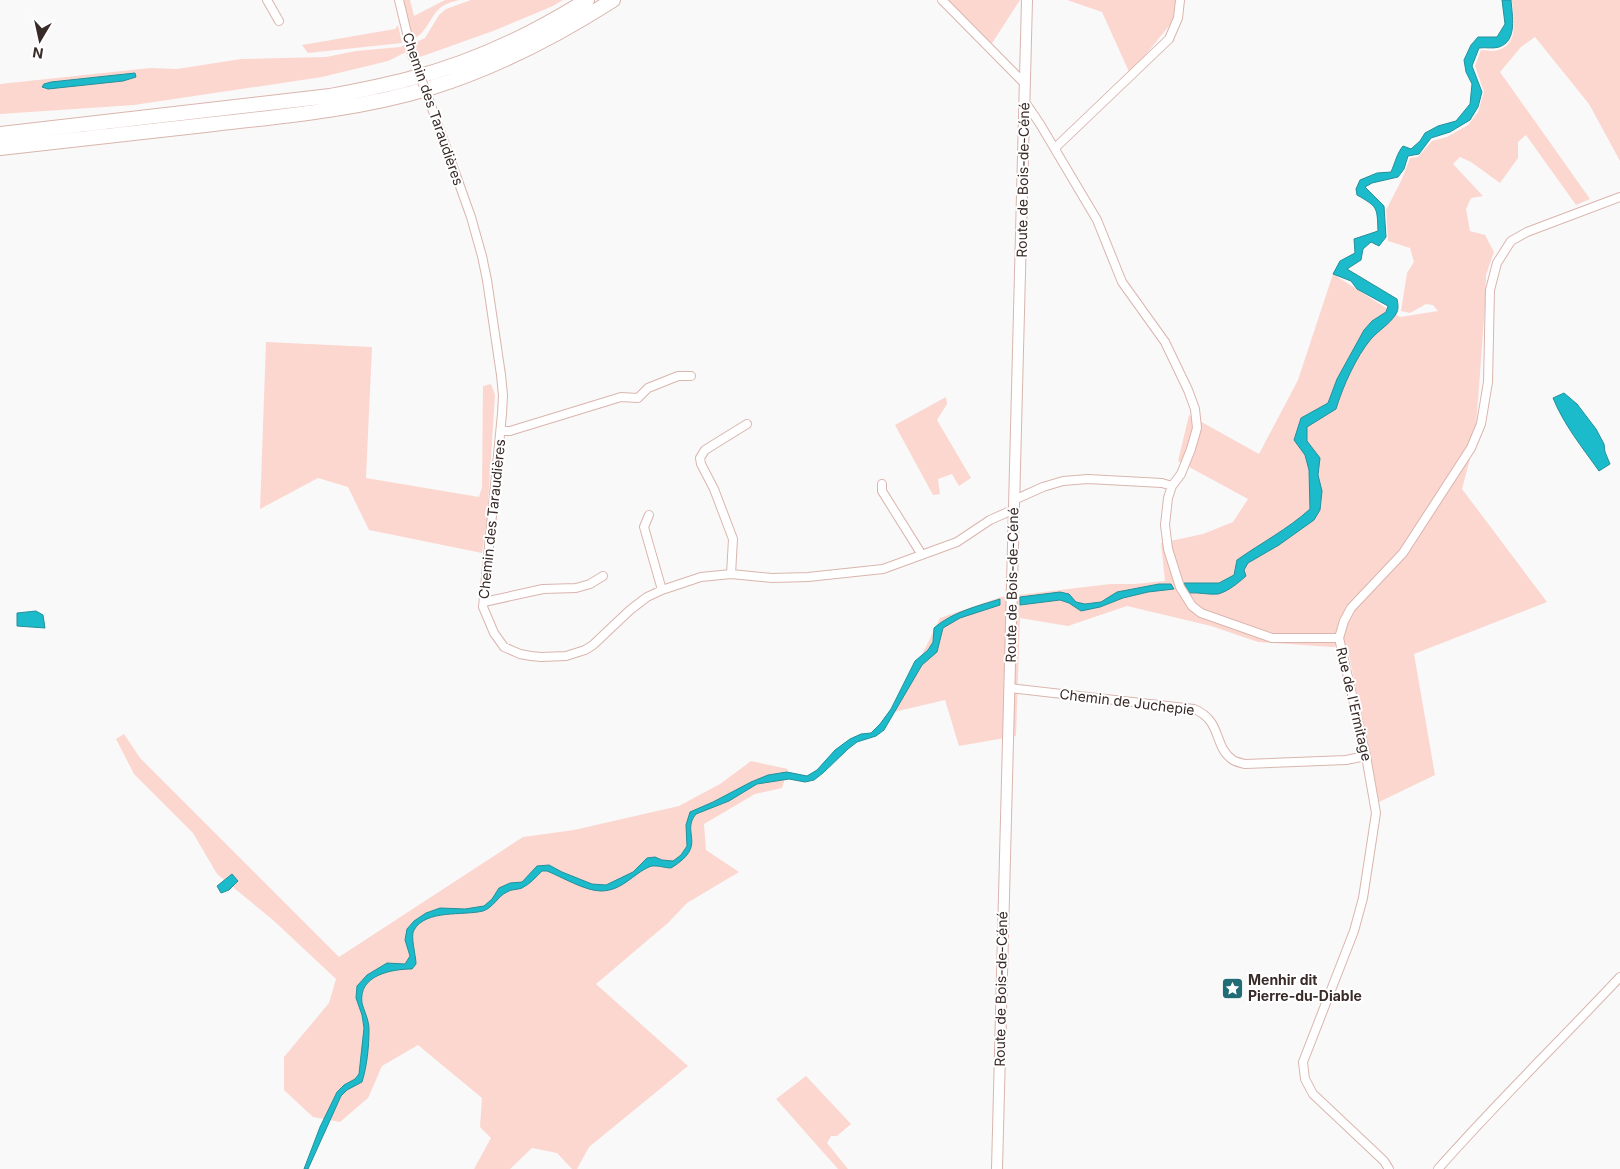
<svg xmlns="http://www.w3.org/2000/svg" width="1620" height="1169" font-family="Inter,sans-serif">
	<rect width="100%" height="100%" fill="#f9f9f9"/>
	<path fill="#fcd7d0" d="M403,0H410L414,16L445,0H459C452,2 446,3 440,8C429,18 426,35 411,40Z
		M471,0H563L553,6L493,31L420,57L412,44L425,38L439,15L446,9Z
		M941,0H1020L987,51Z
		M1067,0H1177L1173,21L1130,74L1102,12Z
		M1512,0H1620V161L1589,104L1535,37L1521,47L1500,72L1590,199L1576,205L1526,135L1518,142V158L1500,183L1471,162L1460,157L1453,164L1483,196L1471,198L1466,209L1470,231L1485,235L1494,252L1486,275L1485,306L1475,440L1462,489L1547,602L1414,654L1435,775L1379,802L1347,645L1332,647L1258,642L1211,626L1127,606L1068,626L1020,618L1016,736L959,746L945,700L894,712L940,618L1001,597L1110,584H1135L1165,581L1161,543L1203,534L1233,522L1248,499L1178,461L1189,415L1259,454L1298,380L1333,274L1400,317L1438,311L1433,305L1426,304L1410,313L1401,311L1407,273L1414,262L1410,248L1388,241L1386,210L1401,181L1410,158L1418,157L1432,141L1447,137L1468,125L1478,112L1484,92L1475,66L1481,50C1486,50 1493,52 1498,50C1520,44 1513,17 1512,0Z
		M398,25L402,43L308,53L302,45L395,29Z
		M405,45L406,52L388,61L322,77L134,105L0,114V84L150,68L177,69L241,59L326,57L356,51L400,47Z
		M266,342L372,347L366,478L479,497L482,487L483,386L491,384L495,395L487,519L482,553L369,530L348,487L318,478L260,509Z
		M946,397L947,404L937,420L971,478L959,486L952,474L938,479L940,494L933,495L895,425Z
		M124,734L140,758L339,957L523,837L574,830L679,806L720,784L751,761L788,769L782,788L755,794L704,824L706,850L739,872L687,903L668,923L596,984L688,1066L589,1147L577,1169H572L557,1153L532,1148L510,1169H474L491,1138L480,1127L482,1098L418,1045L382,1066L368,1098L340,1122L313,1117L284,1090V1057L329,1003L336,979L273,920L217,874L193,833L134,774L116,739Z
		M806,1076L851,1124L837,1136H831L827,1143L848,1169H838L776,1099Z"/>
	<path fill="#1cbbcb" stroke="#24909a" d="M1502,0H1511C1512,15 1518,41 1499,47C1493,49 1486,47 1479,48L1472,66L1482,92L1478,107L1470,120L1450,132L1431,138L1419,154L1408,156L1404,169L1398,177L1372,183L1365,187L1384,206L1386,237L1379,246L1371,242L1363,249L1361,260L1347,269L1397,299C1398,304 1399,309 1396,314C1390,324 1379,330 1371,339C1356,357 1343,386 1336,409L1307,427V441L1320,458L1318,475L1322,491L1320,510L1314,520L1279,545L1248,563L1244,570L1246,576C1238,583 1229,591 1218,594C1209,595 1198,592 1189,593L1184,583H1219L1234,575L1237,560C1261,543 1288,529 1310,509L1309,470L1305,455L1294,440L1301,418L1328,403L1337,379L1364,330L1372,321L1386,312L1388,306L1357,289L1351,281L1333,274L1340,261L1355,253L1354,239L1378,231C1377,207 1378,207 1357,195L1356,189L1360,180L1377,173L1391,172C1395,163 1397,153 1403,146L1411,149L1420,141L1425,133L1438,126L1456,121L1470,104L1472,84L1466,72L1464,60L1471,45L1478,37H1497L1505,24Z
		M135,73L136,77L123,81L48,89L42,87L44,84L51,82Z
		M1564,393L1577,404L1596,429L1604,444L1605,452L1610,464L1599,471C1582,447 1564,425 1553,398Z
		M1159,584H1171L1174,589L1148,592L1123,598L1100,607L1081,611L1069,603L1060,600L1020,605V597L1060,592L1069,594L1076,602L1085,604L1101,602L1117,592Z
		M1000,599V605L960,618L943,628L937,652L922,665L884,730L876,736L857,742L848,749L823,773L814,780L805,782L789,779L757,784L729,801L696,814C680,833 709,845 671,868C664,868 655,864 649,867C633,874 622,891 601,891C585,891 562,877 547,871H542C536,877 530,884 522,888C517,890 511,889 507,892C498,896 493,908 483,911C463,916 426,909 414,930C410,936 416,955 416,964L412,969C392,969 358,975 362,1003C364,1011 369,1020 369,1029C369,1047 367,1066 362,1082L347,1090L341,1096L308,1169H304L320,1127L337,1092L344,1085L355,1079L359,1074L364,1028L362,1015L356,998L357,986L367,975L387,963L405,964L410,956L405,940L407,929L414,921L426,913L440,908L465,909L484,906L492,899L499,888L510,883L522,882L537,866L549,865L562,872L592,884L606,885L633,872L647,858L655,857L662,860L673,861L681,855L687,846L686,825L690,812L713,802L751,782L768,775L787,772L807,776L817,770L835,750L850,739L861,734L871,733L880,724L891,709L915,661L928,650L933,642L934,628C952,612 978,606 1000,599Z
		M36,611L43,615L45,628L17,626V613Z
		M232,874L238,881L229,890L221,893L217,886Z"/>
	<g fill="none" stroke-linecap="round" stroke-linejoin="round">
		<defs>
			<path id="street" d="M267,0L279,21
				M399,0L412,54
				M942,0L1025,84
				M1025,102L1040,124L1097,220L1122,282L1165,342L1188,390L1195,409L1197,428L1191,449L1181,474L1172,486L1168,498L1165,525L1168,549L1180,587L1192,606L1201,613L1272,638H1339
				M433,111L471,217L482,256L487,280L501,375L503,395L502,414L483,607L494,633L504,647L520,654L531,656L541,657L566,656L585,650L593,645L630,610L647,597L662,590L701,577L731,574L772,578L808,577L883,569L957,542L990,520L1008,512L1014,511
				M1055,148L1169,39L1178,18L1180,0
				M501,431H510L621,397L638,398L648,388L678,376H691
				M882,484V491L922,555
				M1014,500L1043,487L1063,481L1088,479L1162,483L1172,486
				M649,515L644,527L662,590
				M731,574L733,539L714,489L701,464L700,458L705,450L747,424
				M484,602L543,589L576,588L590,584L603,576
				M1010,688L1194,709C1223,721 1213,747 1233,760C1236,762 1241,763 1245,764L1346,760L1366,756
				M1389,1169L1384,1161L1313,1094L1305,1079L1303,1062L1354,931L1363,898L1376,813L1366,756L1339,638L1344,621L1351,608L1403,553L1471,448L1481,424L1488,382L1490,290L1497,263L1511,241L1527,232L1620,197
				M1438,1169C1496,1103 1560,1041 1620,977"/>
			<path id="secondary" d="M997,1169L1027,0"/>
			<path id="highway" d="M0,134L330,96C357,91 383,86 409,79C472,63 533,34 587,0
				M0,148C71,140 143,132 214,124C286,116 360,109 430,88C495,68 555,37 613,0"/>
		</defs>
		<use href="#street" stroke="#dab5ae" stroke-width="10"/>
		<use href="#secondary" stroke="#dab5ae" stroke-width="12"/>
		<use href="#highway" stroke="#dab5ae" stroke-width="16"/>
		<use href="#street" stroke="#fff" stroke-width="8"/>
		<use href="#secondary" stroke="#fff" stroke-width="10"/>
		<use href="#highway" stroke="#fff" stroke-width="14"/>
		<defs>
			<path id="street-bridge" d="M412,54L433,111"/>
		</defs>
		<use href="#street-bridge" stroke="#dab5ae" stroke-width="10" stroke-linecap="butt"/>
		<use href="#street-bridge" stroke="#fff" stroke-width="8"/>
	</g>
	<defs>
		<symbol id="sight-square" viewBox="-11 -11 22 22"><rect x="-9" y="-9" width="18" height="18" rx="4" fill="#226c75" stroke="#fff"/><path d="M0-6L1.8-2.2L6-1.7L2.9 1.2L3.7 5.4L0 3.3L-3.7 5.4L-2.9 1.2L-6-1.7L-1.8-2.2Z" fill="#fff"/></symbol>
	</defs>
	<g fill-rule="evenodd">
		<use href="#sight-square" x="1220" y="976" width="25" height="25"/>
	</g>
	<g text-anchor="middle" stroke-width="4" stroke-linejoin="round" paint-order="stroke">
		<g font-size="14" fill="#382a27" stroke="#fff">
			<text transform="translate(433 109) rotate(71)" y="5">Chemin des Taraudières</text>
			<text transform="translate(1023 180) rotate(-89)" y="5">Route de Bois-de-Céné</text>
			<text transform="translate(492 519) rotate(-84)" y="5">Chemin des Taraudières</text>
			<text transform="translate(1012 585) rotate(-89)" y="5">Route de Bois-de-Céné</text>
			<text transform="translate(1127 702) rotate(7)" y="5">Chemin de Juchepie</text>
			<text transform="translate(1354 704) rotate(77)" y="5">Rue de l'Ermitage</text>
			<text transform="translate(1001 989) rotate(-89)" y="5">Route de Bois-de-Céné</text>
		</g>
		<g font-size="14" font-weight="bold" fill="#382a27" stroke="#fff" text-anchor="start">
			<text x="1248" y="985">Menhir dit<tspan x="1248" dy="16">Pierre-du-Diable</tspan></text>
		</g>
	</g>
	<g transform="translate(40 40) rotate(189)" stroke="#ffffff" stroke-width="4" paint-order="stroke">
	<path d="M0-4L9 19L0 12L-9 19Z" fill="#382a27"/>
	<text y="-8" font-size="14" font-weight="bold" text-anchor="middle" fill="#382a27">N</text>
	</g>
</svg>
